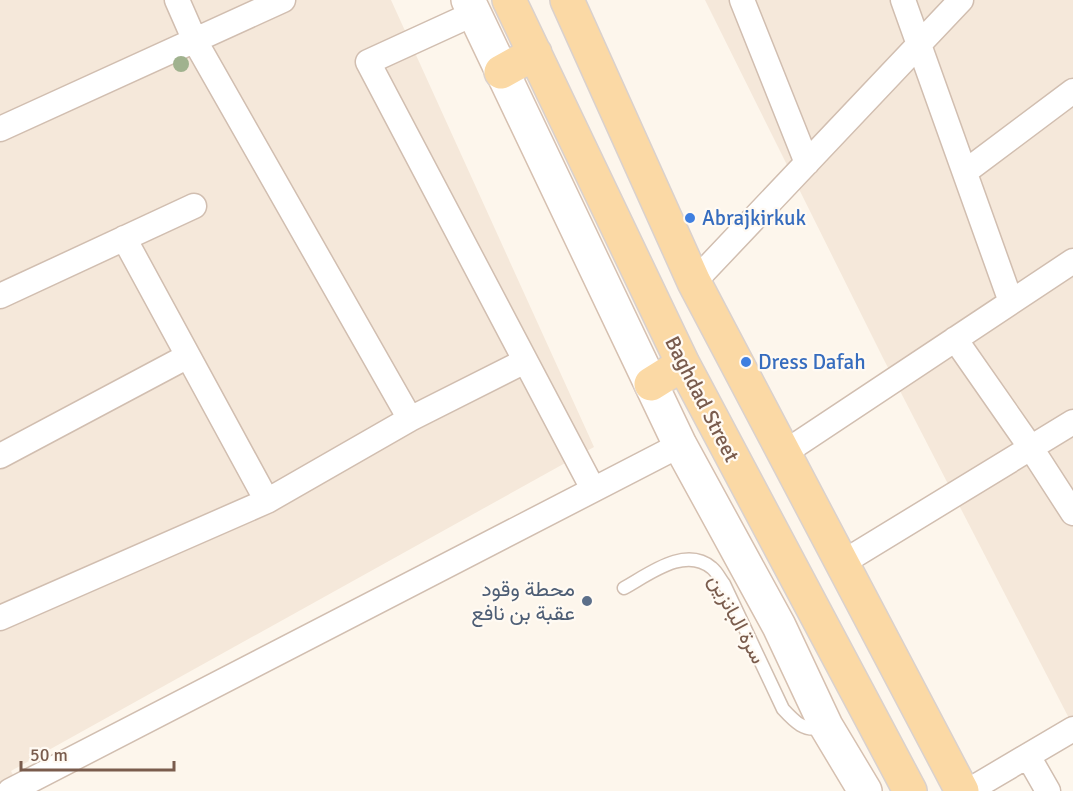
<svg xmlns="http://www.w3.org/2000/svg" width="1073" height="791" font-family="Signika,Vazirmatn,sans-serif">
	<rect width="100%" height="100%" fill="#fdf6ec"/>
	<path fill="#f5e8da" d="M0,0H391L594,447L11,771L21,791H0Z
		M705,0H1073V726L883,358Z"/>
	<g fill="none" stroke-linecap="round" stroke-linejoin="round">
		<defs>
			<path id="service" d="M624,588C648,575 685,545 712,568C717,572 720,579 724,584L783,709C794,721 805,733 822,727"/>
			<path id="minor" d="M177,0L195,41L410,419
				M742,0L807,163
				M903,0L1011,302
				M475,13L368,62L593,489
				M0,129L283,0
				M965,172L1073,91
				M124,238L267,501
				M694,282L961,0
				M0,296L194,206
				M955,339L1031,448L1073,513
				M784,453L1073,261
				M0,456L188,356
				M842,563L1073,422
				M0,618L267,501L410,419L525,361
				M1028,756L1048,791
				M10,791L680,445
				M968,791L1073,729"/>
			<path id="secondary" d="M468,0L680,445L779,626L826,726L865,791"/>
			<path id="primary" d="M509,0L683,364L910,791
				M567,0L694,282L962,791
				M501,72L535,53
				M651,384L683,364"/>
		</defs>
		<use href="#service" stroke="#d1beb0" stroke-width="15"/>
		<use href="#minor" stroke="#d1beb0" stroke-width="27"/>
		<use href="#secondary" stroke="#d6c0b0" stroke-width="36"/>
		<use href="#primary" stroke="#dad1cd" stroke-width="36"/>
		<use href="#service" stroke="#fff" stroke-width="12"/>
		<use href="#minor" stroke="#fff" stroke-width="24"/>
		<use href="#secondary" stroke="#fff" stroke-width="33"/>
		<use href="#primary" stroke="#fbd9a5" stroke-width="33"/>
	</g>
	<circle fill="#a0b28e" cx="181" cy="64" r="8"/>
	<g fill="#3f7fe0" stroke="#fffaf3" stroke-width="2">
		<circle cx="690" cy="218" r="6"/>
		<circle cx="746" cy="362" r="6"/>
	</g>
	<circle fill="#5c6f8a" stroke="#fffaf3" stroke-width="2" cx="587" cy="601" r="6"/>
	<g text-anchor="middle" stroke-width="4.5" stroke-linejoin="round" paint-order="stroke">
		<g font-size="21" fill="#366cbe" stroke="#fffaf3" text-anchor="start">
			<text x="702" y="225">Abrajkirkuk</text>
			<text x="758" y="369">Dress Dafah</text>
		</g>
		<g font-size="21" fill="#7a5c4d" stroke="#fffaf3">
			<text transform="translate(702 399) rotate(63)" y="7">Baghdad Street</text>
			<text transform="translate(737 619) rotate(62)" y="7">سرة البانزين</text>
		</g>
		<g font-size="21" fill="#4e5e75" stroke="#fffaf3" text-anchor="end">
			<text x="575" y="596">محطة وقود<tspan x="575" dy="24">عقبة بن نافع</tspan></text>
		</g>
	</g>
	<path d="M21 761v9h153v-9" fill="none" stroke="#7a5c4d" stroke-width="3"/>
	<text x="30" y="761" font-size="18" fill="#7a5c4d" stroke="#fffaf3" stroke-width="4.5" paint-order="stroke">50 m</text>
</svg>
